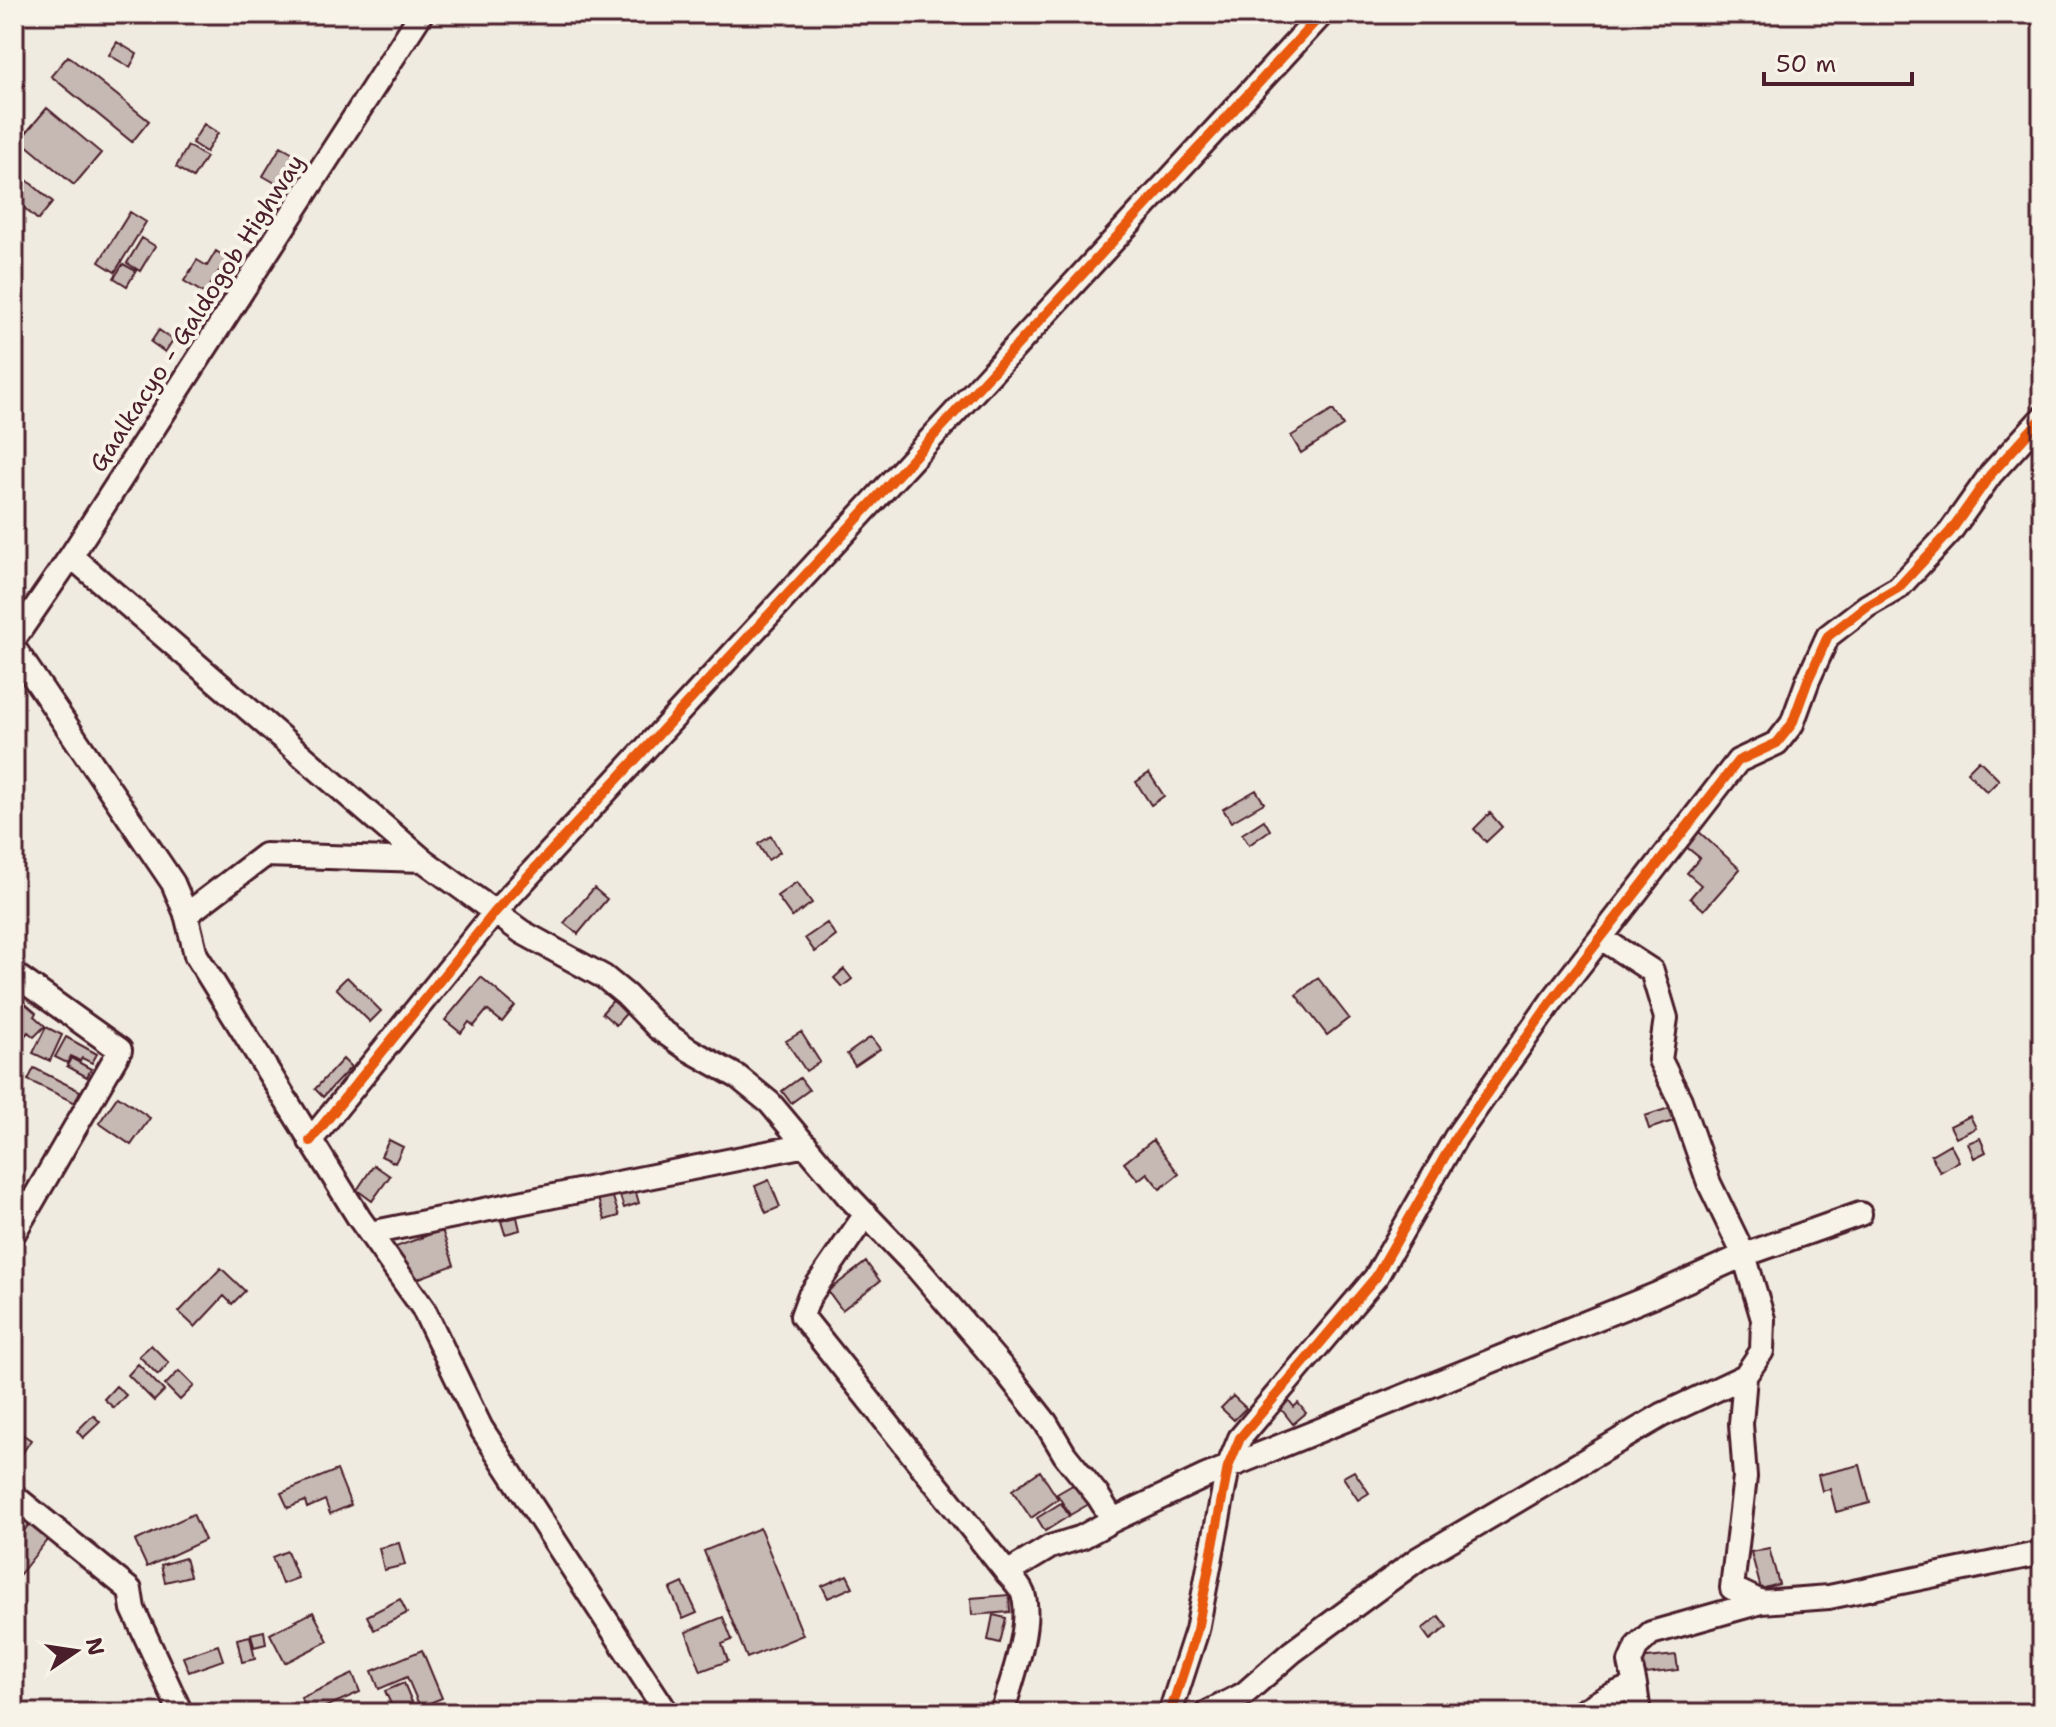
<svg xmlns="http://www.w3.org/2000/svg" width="2056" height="1727" font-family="'Shantell Sans',sans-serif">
	<rect width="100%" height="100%" fill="#f0ebe0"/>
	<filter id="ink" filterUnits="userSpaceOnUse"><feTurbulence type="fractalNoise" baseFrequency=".0125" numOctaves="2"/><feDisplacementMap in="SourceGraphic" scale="16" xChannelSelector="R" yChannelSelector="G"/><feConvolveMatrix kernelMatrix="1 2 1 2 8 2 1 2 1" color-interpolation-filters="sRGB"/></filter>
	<g filter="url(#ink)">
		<path fill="#c6b8b3" stroke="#4a1f2b" stroke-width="2" d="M117,42L137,54L130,67L109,55Z
			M68,56L149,121L132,142L51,76Z
			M47,108L101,153L74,185L20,140Z
			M204,124L218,133L206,152L192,143Z
			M188,146L206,157L193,178L176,167Z
			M281,146L295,154L277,184L263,176Z
			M16,171L53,202L38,220L14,199V174Z
			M130,212L146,222L115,272L99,262Z
			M142,238L155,246L140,271L127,263Z
			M216,251L227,258L205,294L184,281L197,260L207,266Z
			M123,264L136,271L127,286L114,278Z
			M159,330L173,340L165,352L151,342Z
			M1333,410L1343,426L1301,453L1291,436Z
			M1979,760L1999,780L1987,792L1967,772Z
			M1149,773L1164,796L1151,805L1136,782Z
			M1256,790L1264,803L1231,822L1223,809Z
			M1490,813L1502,827L1486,842L1474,829Z
			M1264,820L1270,830L1249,845L1242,834Z
			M1697,830L1740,869L1704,910L1690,898L1701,885L1687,873L1700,858L1684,845Z
			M771,836L780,852L768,860L758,844Z
			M797,882L812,903L792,917L777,896Z
			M594,888L607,899L578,934L564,923Z
			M827,923L836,936L815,952L805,938Z
			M844,969L852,979L842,987L834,978Z
			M347,977L381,1011L370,1022L336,988Z
			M481,977L515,1006L502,1022L487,1010L474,1026L469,1022L461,1033L445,1020Z
			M1318,978L1349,1018L1327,1035L1296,995Z
			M14,994L36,1013L34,1016L45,1026L34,1037L28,1032L23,1038L14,1031Z
			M616,997L630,1009L616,1025L602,1013Z
			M46,1027L62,1035L50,1061L33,1053Z
			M801,1032L820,1062L806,1071L786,1041Z
			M66,1037L97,1054L92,1063L82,1058L80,1061L71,1056L67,1063L55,1057Z
			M871,1037L880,1049L855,1066L847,1054Z
			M71,1058L91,1069L87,1077L67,1066Z
			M343,1059L351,1067L323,1097L315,1089Z
			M34,1068L80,1091L75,1103L28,1080Z
			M800,1078L809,1090L791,1103L782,1091Z
			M118,1096L150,1118L131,1145L99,1123Z
			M1675,1106L1679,1119L1649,1129L1645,1116Z
			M1970,1116L1976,1128L1956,1138L1950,1126Z
			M1980,1138L1986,1152L1974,1158L1968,1143Z
			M389,1140L403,1147L395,1163L381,1156Z
			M1153,1140L1179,1174L1160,1189L1147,1173L1138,1180L1124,1163Z
			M1950,1144L1959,1161L1940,1172L1931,1155Z
			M374,1165L390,1176L372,1201L357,1190Z
			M769,1180L780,1207L766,1213L755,1186Z
			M633,1182L639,1203L624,1208L617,1187Z
			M610,1188L619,1216L605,1220L596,1193Z
			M517,1217L520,1230L505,1234L501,1221Z
			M442,1230L454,1265L407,1283L393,1248Z
			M866,1262L880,1281L842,1310L828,1291Z
			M221,1268L245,1291L232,1304L224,1296L195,1327L179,1312Z
			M151,1345L169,1363L158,1375L139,1356Z
			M138,1364L164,1391L154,1401L128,1375Z
			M179,1371L194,1386L180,1400L165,1385Z
			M116,1386L126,1395L114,1408L104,1399Z
			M1233,1396L1246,1408L1234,1420L1221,1408Z
			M1287,1398L1294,1407L1298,1403L1306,1413L1293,1424L1278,1405Z
			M93,1415L100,1422L83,1438L77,1431Z
			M19,1432L31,1440L16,1463L14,1462V1439Z
			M1860,1465L1870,1503L1836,1512L1830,1489L1822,1491L1818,1475Z
			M337,1470L351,1505L330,1514L325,1500L307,1508L305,1501L288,1508L281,1493Z
			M1040,1471L1058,1499L1031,1518L1012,1490Z
			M1354,1471L1369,1493L1358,1500L1343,1477Z
			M1076,1483L1089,1504L1070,1515L1057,1494Z
			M1061,1503L1069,1516L1045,1531L1037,1518Z
			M193,1514L205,1540L147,1567L135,1541Z
			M33,1519L52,1534L20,1574L14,1570V1544Z
			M760,1528L803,1635L747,1658L704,1551Z
			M399,1543L405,1565L384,1570L379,1548Z
			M1769,1548L1779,1584L1761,1589L1751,1552Z
			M287,1551L298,1578L282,1584L272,1557Z
			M185,1558L190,1576L165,1582L161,1565Z
			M847,1575L853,1587L828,1598L822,1586Z
			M683,1583L697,1613L683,1619L670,1589Z
			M1009,1595L1010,1612L972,1615L971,1598Z
			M400,1599L407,1613L374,1630L367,1616Z
			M313,1612L328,1641L285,1663L270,1634Z
			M993,1615L1006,1618L1000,1643L988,1640Z
			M1439,1616L1447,1627L1430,1640L1422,1629Z
			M723,1617L732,1640L722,1644L728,1661L701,1671L686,1632Z
			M264,1631L266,1644L254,1647L251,1634Z
			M250,1636L255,1659L242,1662L237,1639Z
			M218,1645L223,1660L189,1672L183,1657Z
			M422,1650L442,1698L420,1707L407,1677L379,1689L372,1671Z
			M1676,1655L1678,1670L1639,1675L1637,1659Z
			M353,1674L360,1692L312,1713H308L301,1698Z
			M404,1683L414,1707L395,1713L385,1691Z"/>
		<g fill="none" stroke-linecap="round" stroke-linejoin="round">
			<defs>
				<path id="minor" d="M71,556L423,860L522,932L604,977L626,995L658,1028L688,1049L738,1077L770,1103L848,1196L918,1269L1006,1372L1046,1423L1065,1455L1098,1496L1113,1520
					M14,639L71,556L421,14
					M14,648L173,883L186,914L196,955L359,1218L423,1308L481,1428L667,1713
					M186,915L265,855L423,860
					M14,974L120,1050L14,1233
					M310,1141L495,912L1322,14
					M866,1214L809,1297L802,1316L1007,1573
					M370,1233L806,1145
					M14,1496L130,1590L133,1609L181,1713
					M1761,1602L1829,1597L2042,1553
					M1635,1685L1630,1662L1637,1646L1651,1633L1761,1602L1732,1588L1745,1477L1741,1424L1745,1376
					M1002,1713C1011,1682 1033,1624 1023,1594C1020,1586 1013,1579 1007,1573L1050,1547L1082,1537L1113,1520L1206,1476L1655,1295L1744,1255L1860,1214
					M1170,1713L1197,1630L1228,1467L1240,1438L1376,1277L1456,1137L1551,1002L1738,761L1777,743L1792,724L1808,680L1828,636L1867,606L1898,588L1950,532L1991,474L2042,418
					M1207,1713L1244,1694L1292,1652L1418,1559L1662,1415L1745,1376L1762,1351L1763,1319L1744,1255L1709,1183L1680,1100L1660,1060L1666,1018L1652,971L1601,938
					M1580,1713L1607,1697L1635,1685L1639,1713"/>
			</defs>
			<use href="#minor" stroke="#4a1f2b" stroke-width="28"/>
			<use href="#minor" stroke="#f7f3e8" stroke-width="22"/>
			<defs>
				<path id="cycleway" d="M310,1141L495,912L1322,14
					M1170,1713L1197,1630L1228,1467L1240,1438L1376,1277L1456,1137L1551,1002L1738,761L1777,743L1792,724L1808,680L1828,636L1867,606L1898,588L1950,532L1991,474L2042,418"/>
			</defs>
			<use href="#cycleway" stroke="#f7f3e8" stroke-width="15"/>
			<use href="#cycleway" stroke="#e8590c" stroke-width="10"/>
		</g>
	</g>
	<g text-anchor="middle" stroke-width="8" stroke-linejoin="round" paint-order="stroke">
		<g font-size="24" fill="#4a1f2b" stroke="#f7f3e8">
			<text transform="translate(197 313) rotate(-57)" y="8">Gaalkacyo - Galdogob Highway</text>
		</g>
	</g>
	<rect width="2056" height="1727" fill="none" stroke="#f7f3e8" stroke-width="48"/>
	<rect x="24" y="24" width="2008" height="1679" fill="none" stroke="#4a1f2b" stroke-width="3" filter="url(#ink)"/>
	<g transform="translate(76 1651) rotate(77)" stroke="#f7f3e8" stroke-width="6" paint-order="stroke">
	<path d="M0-6L14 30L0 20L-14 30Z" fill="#4a1f2b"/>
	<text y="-12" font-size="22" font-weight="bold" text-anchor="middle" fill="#4a1f2b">N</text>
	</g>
	<path d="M1764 72v12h148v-12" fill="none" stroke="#4a1f2b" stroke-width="4"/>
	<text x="1776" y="72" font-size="24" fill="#4a1f2b" stroke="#f7f3e8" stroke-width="6" paint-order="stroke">50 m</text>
</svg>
